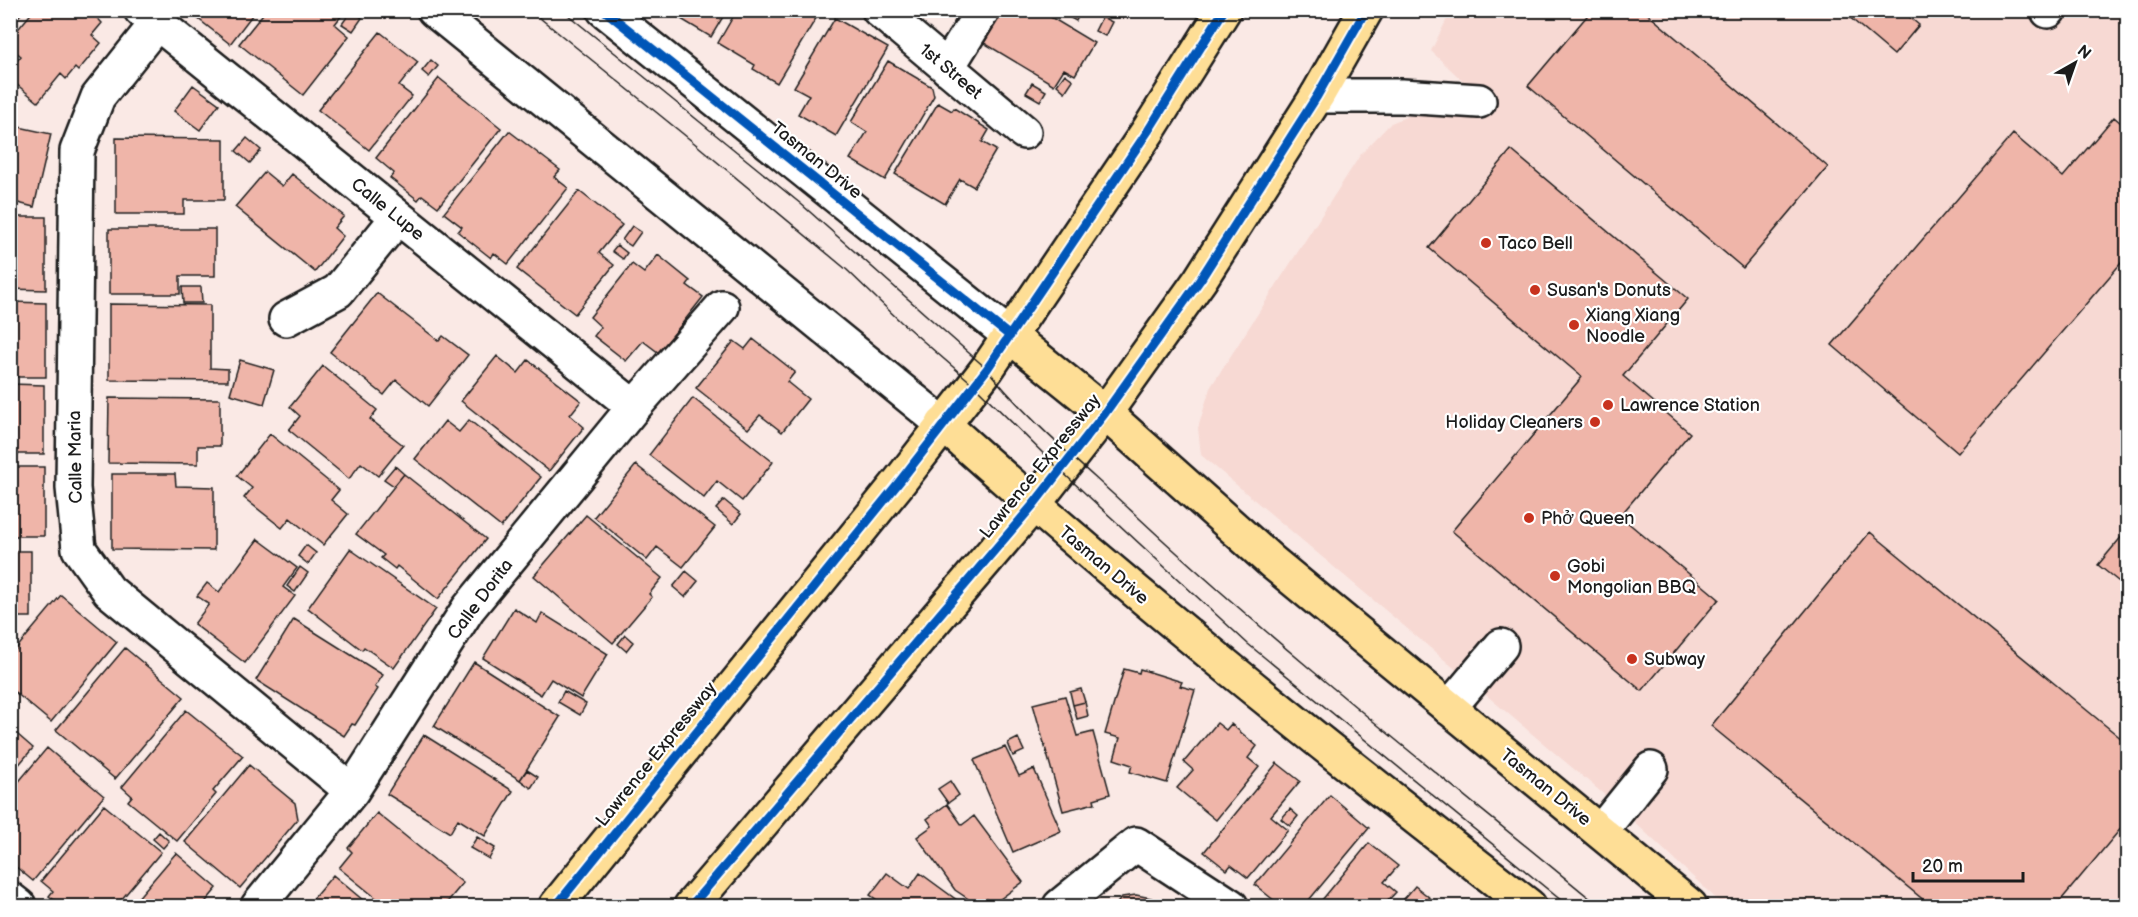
<svg xmlns="http://www.w3.org/2000/svg" width="2138" height="917" font-family="'Balsamiq Sans',sans-serif">
	<rect width="100%" height="100%" fill="#fae9e5"/>
	<filter id="ink" filterUnits="userSpaceOnUse"><feTurbulence type="fractalNoise" baseFrequency=".0167" numOctaves="2"/><feDisplacementMap in="SourceGraphic" scale="12" xChannelSelector="R" yChannelSelector="G"/><feConvolveMatrix kernelMatrix="1 2 1 2 8 2 1 2 1" color-interpolation-filters="sRGB"/></filter>
	<g filter="url(#ink)">
		<path fill="#f7d9d3" d="M1451,11H2127V906H1724L1613,802L1201,455L1198,428L1210,388L1361,154L1391,123L1433,106L1464,82L1431,51Z"/>
		<path fill="#efb5a9" stroke="#1c1c1c" stroke-width="1.5" d="M10,10H24L10,27Z
			M34,10H90L102,23L92,35L101,43L78,71L75,68L66,79L61,74L38,102L10,79V69L21,56L10,47V39Z
			M187,10H256L230,44Z
			M266,10H346L335,24L349,36L303,95L239,44Z
			M352,10L362,18L353,31L342,24Z
			M666,10H727L711,37Z
			M737,10H821L777,83L753,69L755,65L718,43Z
			M1003,10H1039L1094,43L1075,75L1064,69L1054,85L984,43Z
			M1056,10H1081L1076,21Z
			M1592,10H1643L1828,167L1743,268L1528,86Z
			M1841,10H1901L1919,25L1894,55Z
			M1102,17L1112,22L1105,36L1095,31Z
			M835,18L888,48L836,136L798,114L809,95L794,87Z
			M380,32L418,62L399,86L412,96L369,150L318,110Z
			M431,60L438,66L429,77L422,71Z
			M888,61L932,87L934,96L885,180L850,159L867,132L851,122Z
			M1065,74L1073,80L1065,92L1057,85Z
			M439,78L501,128L438,207L422,195L418,200L390,178L394,173L376,158Z
			M1032,83L1046,91L1040,101L1026,93Z
			M193,85L219,104L200,130L174,111Z
			M938,103L952,111L954,108L989,130L982,142L996,150L974,187L960,179L945,204L895,174Z
			M2114,117L2128,129V255L1958,453L1832,345L2013,134L2063,177Z
			M10,125L51,134L34,207L10,201Z
			M509,131L560,170L554,177L568,188L508,264L494,253L491,258L458,232L462,227L444,213Z
			M116,138L224,139V200H184V214H116Z
			M247,138L261,150L250,163L236,151Z
			M1511,150L1688,299L1623,376L1690,433L1620,516L1719,599L1642,691L1452,531L1582,377L1429,248Z
			M265,172L282,186L292,174L344,216L334,228L343,236L315,272L235,207Z
			M579,191L622,225L599,253L614,265L575,314L517,269Z
			M10,217H46V290L10,289Z
			M632,226L641,232L631,246L622,240Z
			M109,229H215V276H180V294H109Z
			M617,245L627,253L623,259L612,251Z
			M658,255L690,281L687,285L703,297L659,353L643,341L626,361L594,336L601,327L590,317L632,264L644,273Z
			M182,287H201L202,303H183Z
			M377,293L439,341L443,336L468,355L428,406L396,380L384,395L330,352Z
			M10,302L46,303V377H10Z
			M109,304L210,305V368L228,369V381L109,380Z
			M753,339L795,372L787,382L808,399L782,432L760,415L748,429L696,388L734,341L745,349Z
			M497,356L518,373L528,360L581,401L570,415L584,427L549,471L461,401Z
			M240,360L274,370L264,404L230,394Z
			M323,366L377,410L370,419L403,445L378,476L361,463L349,479L289,430L300,416L290,407Z
			M10,384L44,385V454H10Z
			M109,398L220,399V446H198V464L108,463Z
			M693,398L773,462L742,501L717,481L704,498L649,455Z
			M469,420L541,477L501,527L415,459L445,421L459,432Z
			M270,434L339,490L331,500L348,514L323,545L290,518L282,528L244,498L252,488L237,476Z
			M636,465L715,527L683,567L657,547L647,560L594,517Z
			M395,466L404,474L394,486L384,479Z
			M10,467H44V536H10Z
			M112,474H175L176,486L214,487V550L112,549Z
			M404,474L486,539L438,599L397,566L395,569L381,558L384,555L356,534Z
			M724,500L741,514L733,524L716,509Z
			M586,515L662,578L649,594L652,597L613,643L534,576Z
			M2128,529V589L2098,565Z
			M1870,532L2128,744V820L2056,906H1931L1711,726Z
			M258,539L297,568L283,587L295,596L245,663L194,624L209,604L197,596L207,583L219,592Z
			M306,545L316,553L308,564L298,556Z
			M350,549L436,609L394,668L364,647L362,650L308,608Z
			M10,551H31V617H10Z
			M300,567L308,573L295,592L287,586Z
			M686,571L698,581L685,597L673,587Z
			M61,595L117,642L51,722L10,688V656Z
			M514,608L537,623L542,613L608,654L581,698L551,679L541,695L483,658Z
			M294,619L383,675L375,687L378,689L355,725L352,724L344,736L256,680Z
			M625,635L633,642L626,651L618,644Z
			M125,648L184,697L115,779L56,730Z
			M474,662L560,717L520,780L434,726Z
			M1124,669L1139,673L1140,669L1182,682L1180,686L1195,690L1167,783L1130,772L1132,765L1114,759L1120,738L1105,734Z
			M1081,689L1085,702L1073,705L1070,692Z
			M564,691L586,704L580,715L558,702Z
			M1065,696L1077,736L1093,732L1110,794L1094,799L1095,803L1063,811L1033,704Z
			M1085,702L1088,716L1077,719L1073,705Z
			M186,710L243,756L213,791L216,794L177,841L128,801L132,796L122,787Z
			M1217,723L1226,730L1231,724L1257,746L1248,758L1259,767L1216,820L1177,788L1193,770L1184,762Z
			M10,728L33,748L10,775Z
			M424,735L513,791L485,836L458,819L450,833L387,794Z
			M1018,738L1024,751L1013,756L1008,743Z
			M1005,747L1019,776L1034,769L1061,831L1013,852L974,760Z
			M47,748L104,796L33,881L10,862V792Z
			M1277,763L1300,781L1271,816L1288,830L1248,878L1231,865L1227,870L1204,852Z
			M249,765L295,803L298,819L240,888L185,842Z
			M527,770L538,777L531,788L520,780Z
			M950,781L959,795L948,803L938,789Z
			M1330,795L1369,828L1304,906H1281L1255,885Z
			M947,804L962,825L974,816L1023,882L992,905L987,899L979,906L955,890L917,837L932,826L927,819Z
			M104,805L161,852L116,906H62L49,896L53,891L41,881Z
			M1290,809L1298,816L1290,826L1281,819Z
			M377,813L463,883L444,906H422L417,903L414,906H386L339,868L352,852L348,848Z
			M159,832L169,841L163,848L153,839Z
			M477,837L495,848L489,859L470,848Z
			M1369,843L1398,866L1384,882L1396,892L1383,906H1317Z
			M176,853L217,888L202,906H131Z
			M887,873L909,889L920,873L965,906H886L870,895Z
			M333,875L370,906H307Z
			M1415,886L1440,906H1398Z
			M1136,895L1151,898L1166,906H1115L1122,897Z"/>
		<g fill="none" stroke-linecap="round" stroke-linejoin="round">
			<defs>
				<path id="minor" d="M141,10L634,407
					M434,10L943,424
					M604,10L1010,336
					M879,10L1024,132
					M2048,11L2049,10
					M157,23L98,97L77,151L73,488L79,549L109,591L352,791
					M947,68L983,10
					M1317,96H1402L1479,101
					M286,319L338,291L398,217
					M1449,708L1501,646
					M1601,831L1651,769
					M10,899L19,906
					M258,906L352,791L468,609L634,407L722,307
					M1060,906L1136,844L1231,906"/>
				<path id="major" d="M1010,336L1105,413L1272,562L1690,906
					M943,424C1132,594 1329,751 1529,906"/>
				<path id="highway" d="M556,906L900,481L987,369L1148,131L1224,10
					M691,906L1033,505L1105,413L1200,280L1317,96L1366,10"/>
			</defs>
			<use href="#minor" stroke="#1c1c1c" stroke-width="38"/>
			<use href="#major" stroke="#1c1c1c" stroke-width="38"/>
			<use href="#highway" stroke="#1c1c1c" stroke-width="38"/>
			<use href="#minor" stroke="#fff" stroke-width="33"/>
			<use href="#major" stroke="#fede96" stroke-width="33"/>
			<use href="#highway" stroke="#fede96" stroke-width="33"/>
			<path stroke="#1c1c1c" stroke-width="1.5" d="M530,10L698,146L847,270L901,322L974,385L1060,470L1248,644L1568,906
				M562,10L801,204L987,369C1031,424 1087,469 1139,518C1286,655 1444,778 1599,906"/>
			<defs>
				<path id="cycleway" d="M604,10L1010,336
					M556,906L900,481L987,369L1148,131L1224,10
					M691,906L1033,505L1105,413L1200,280L1317,96L1366,10"/>
			</defs>
			<use href="#cycleway" stroke="#fff" stroke-width="13"/>
			<use href="#cycleway" stroke="#0057b8" stroke-width="9"/>
		</g>
	</g>
	<g fill="#c8321e" stroke="#fff" stroke-width="2">
		<circle cx="1486" cy="243" r="6"/>
		<circle cx="1535" cy="290" r="6"/>
		<circle cx="1574" cy="325" r="6"/>
		<circle cx="1608" cy="405" r="6"/>
		<circle cx="1595" cy="422" r="6"/>
		<circle cx="1529" cy="518" r="6"/>
		<circle cx="1555" cy="576" r="6"/>
		<circle cx="1632" cy="659" r="6"/>
	</g>
	<g text-anchor="middle" stroke-width="4.5" stroke-linejoin="round" paint-order="stroke">
		<g font-size="18" fill="#1c1c1c" stroke="#fff">
			<text transform="translate(951 71) rotate(40)" y="6">1st Street</text>
			<text transform="translate(817 160) rotate(39)" y="6">Tasman Drive</text>
			<text transform="translate(388 209) rotate(39)" y="6">Calle Lupe</text>
			<text transform="translate(75 457) rotate(-91)" y="6">Calle Maria</text>
			<text transform="translate(1040 466) rotate(-51)" y="6">Lawrence Expressway</text>
			<text transform="translate(1104 565) rotate(40)" y="6">Tasman Drive</text>
			<text transform="translate(480 599) rotate(-53)" y="6">Calle Dorita</text>
			<text transform="translate(656 754) rotate(-51)" y="6">Lawrence Expressway</text>
			<text transform="translate(1546 787) rotate(39)" y="6">Tasman Drive</text>
		</g>
		<g font-size="18" fill="#1c1c1c" stroke="#fff" text-anchor="start">
			<text x="1498" y="249">Taco Bell</text>
			<text x="1547" y="296">Susan's Donuts</text>
			<text x="1586" y="321">Xiang Xiang<tspan x="1586" dy="21">Noodle</tspan></text>
			<text x="1620" y="411">Lawrence Station</text>
			<text x="1583" y="428" text-anchor="end">Holiday Cleaners</text>
			<text x="1541" y="524">Phở Queen</text>
			<text x="1567" y="572">Gobi<tspan x="1567" dy="21">Mongolian BBQ</tspan></text>
			<text x="1644" y="665">Subway</text>
		</g>
	</g>
	<rect width="2138" height="917" fill="none" stroke="#fff" stroke-width="36"/>
	<rect x="18" y="18" width="2102" height="881" fill="none" stroke="#1c1c1c" stroke-width="2" filter="url(#ink)"/>
	<g transform="translate(2075 63) rotate(40)" stroke="#ffffff" stroke-width="4.5" paint-order="stroke">
	<path d="M0-4.5L10 22L0 15L-10 22Z" fill="#1c1c1c"/>
	<text y="-9" font-size="16" font-weight="bold" text-anchor="middle" fill="#1c1c1c">N</text>
	</g>
	<path d="M1913 872v9h110v-9" fill="none" stroke="#1c1c1c" stroke-width="3"/>
	<text x="1922" y="872" font-size="18" fill="#1c1c1c" stroke="#ffffff" stroke-width="4.5" paint-order="stroke">20 m</text>
</svg>
